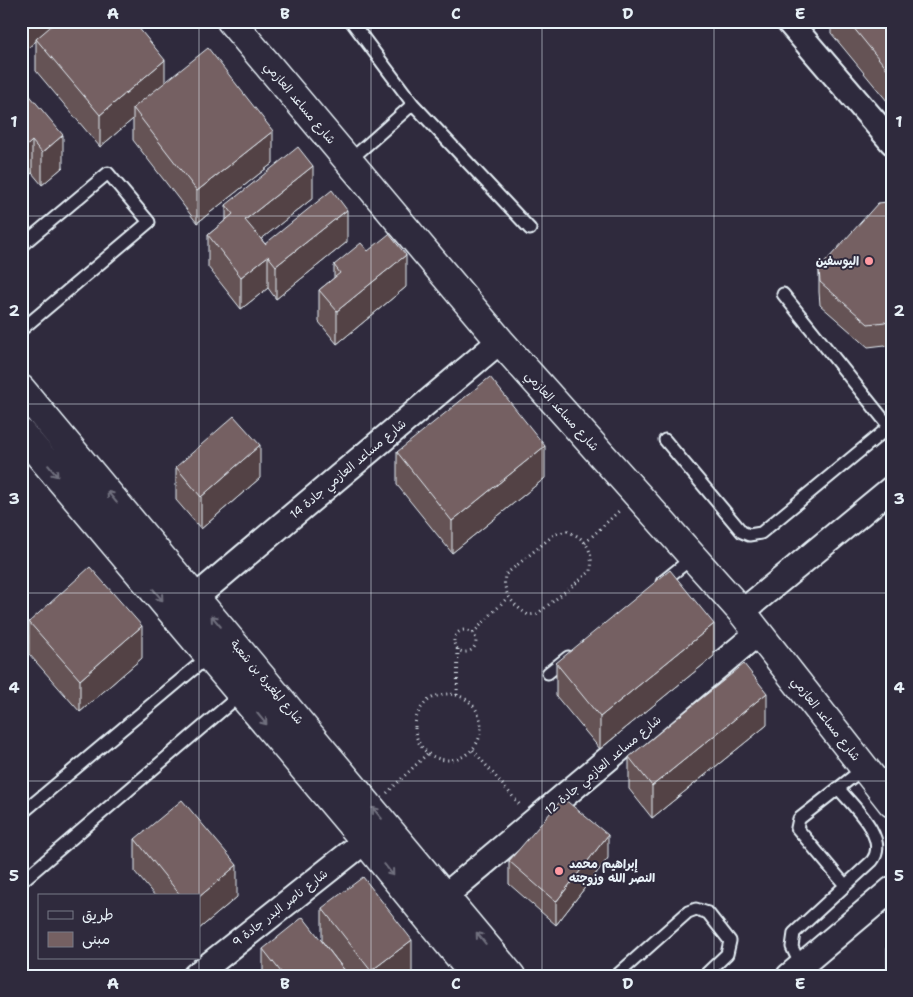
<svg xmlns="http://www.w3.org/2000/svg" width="913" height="997" font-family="'Shantell Sans','Playpen Sans Arabic',sans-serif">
	<rect width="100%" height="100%" fill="#2f2a3d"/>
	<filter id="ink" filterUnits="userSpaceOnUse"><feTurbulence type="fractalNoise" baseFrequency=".02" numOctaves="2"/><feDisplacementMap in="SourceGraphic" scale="10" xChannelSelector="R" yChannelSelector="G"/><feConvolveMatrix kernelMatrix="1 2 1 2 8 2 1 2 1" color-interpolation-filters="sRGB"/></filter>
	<g filter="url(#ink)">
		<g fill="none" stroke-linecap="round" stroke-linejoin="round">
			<defs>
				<path id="service" d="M351,21L413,104L530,229
					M349,161L413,104
					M21,246L108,173L149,222L21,330
					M783,294L892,430
					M665,440L742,532L749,535L761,533L889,427
					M662,582L692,558
					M548,673L568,657
					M21,814L209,656
					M21,882L241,694
					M845,885L797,828L799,819L864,768
					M801,966L792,947L794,933L872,861C890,839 852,805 838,788
					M616,976L688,912L696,909L708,913L730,941L727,954L704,976"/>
				<path id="minor" d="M788,21L892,142
					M196,597L500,341
					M742,612L892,488
					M446,895L759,632
					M195,976L365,841
					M789,976L892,889"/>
				<path id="tertiary" d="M231,21L500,341L742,612L892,803"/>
				<path id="secondary" d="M21,389L511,976
					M21,433L365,841L475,976"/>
			</defs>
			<use href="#service" stroke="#e8f1f8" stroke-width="15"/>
			<use href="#minor" stroke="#e8f1f8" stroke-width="28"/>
			<use href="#tertiary" stroke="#e8f1f8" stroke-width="31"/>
			<use href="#secondary" stroke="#e8f1f8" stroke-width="31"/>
			<path stroke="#e8f1f8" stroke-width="3" stroke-dasharray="1 4" stroke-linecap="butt" d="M567,531C587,539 593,550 591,571L537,614L528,615C513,605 502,593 505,575L555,534Z
				M585,543L621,509
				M454 641a11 11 0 1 1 22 0a11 11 0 1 1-22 0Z
				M473,633L508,597
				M415 727a33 33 0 1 1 66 0a33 33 0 1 1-66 0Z
				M457,695L458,649
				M473,750L520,805
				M387,793L428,753"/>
			<use href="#service" stroke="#2f2a3d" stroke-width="11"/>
			<use href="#minor" stroke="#2f2a3d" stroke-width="24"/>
			<use href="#tertiary" stroke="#2f2a3d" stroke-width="28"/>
			<use href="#secondary" stroke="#2f2a3d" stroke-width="28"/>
		</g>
		<path fill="#655354" stroke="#e8f1f8" d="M52,21V25L165,82L273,163L197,223L133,140V119L100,147L36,71V41L21,54Z
			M831,21H892V107L831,33Z
			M21,85L63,167L42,185L32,173Z
			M313,198L261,239L265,244L347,242L276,299L268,288L241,309L208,267V235L226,220V205Z
			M892,206V351L885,345L868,347L820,305L819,292V269Z
			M368,251L406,287L337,344L319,322V290L334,278V265Z
			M397,452L545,478L452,553L397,485Z
			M176,467L260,478L201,529L176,500Z
			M29,622L142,658L80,712L29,654Z
			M714,656L600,749L556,696V663Z
			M767,725L652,818L629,789V757Z
			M135,839L237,897L199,929V896H155L135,872Z
			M608,858L556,925L509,884V861Z
			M322,908L412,972L407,976H349L322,941Z
			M892,931V974L887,968V936Z
			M263,949L349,976H263Z"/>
		<path fill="#524345" stroke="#e8f1f8" d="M21,21H52V27L36,39V41L21,54Z
			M165,60V92L133,108V119L100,147V115Z
			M273,131V163L197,223V191Z
			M63,135V167L42,185V153Z
			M32,141V173L21,183V151Z
			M313,166V198L245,252V220Z
			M347,210V242L276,299V266Z
			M406,255V287L337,344V311Z
			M268,256V288L241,309V277Z
			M260,445V478L201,529V497Z
			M545,446V478L452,553V521Z
			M714,624V656L600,749V717Z
			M142,626V658L80,712V680Z
			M767,693V725L652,818V786Z
			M608,835V858L556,925V902Z
			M237,865V897L199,929V897Z
			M412,940V972L407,976H371V971Z"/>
		<path fill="#756062" stroke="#e8f1f8" d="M57,21H133L165,60L100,115L36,39Z
			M848,21H892V75Z
			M208,48L273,131L197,191L133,108Z
			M21,85L63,135L42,153L32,141L21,151Z
			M298,147L313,166L245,220L265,244L332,190L347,210L276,266L268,256L241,277L208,235L233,214L226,205Z
			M887,202L892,206V328L885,322L868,324L820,282L819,269L878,203Z
			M389,234L406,255L337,311L319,290L340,273L334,265L361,243L368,251Z
			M490,377L545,446L452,521L397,452Z
			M234,416L260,445L201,497L176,467Z
			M90,567L142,626L80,680L29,622Z
			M670,570L714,624L600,717L556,663Z
			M744,664L767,693L652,786L629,757Z
			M563,798L608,835L556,902L509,861Z
			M182,800L237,865L199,897V896H181L135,839Z
			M363,877L412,940L371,971L322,908Z
			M303,917L349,976H284L263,949Z
			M892,931V942L887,936Z"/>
		<defs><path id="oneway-shaft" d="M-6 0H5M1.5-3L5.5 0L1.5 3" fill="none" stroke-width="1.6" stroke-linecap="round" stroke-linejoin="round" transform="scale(1.25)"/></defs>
		<g stroke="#70707e">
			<use href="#oneway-shaft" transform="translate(53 471) rotate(50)"/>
			<use href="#oneway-shaft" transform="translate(112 497) rotate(-130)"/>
			<use href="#oneway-shaft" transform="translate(158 595) rotate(50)"/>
			<use href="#oneway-shaft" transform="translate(216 621) rotate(-130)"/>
			<use href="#oneway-shaft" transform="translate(262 719) rotate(50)"/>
			<use href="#oneway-shaft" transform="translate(377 813) rotate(-130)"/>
			<use href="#oneway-shaft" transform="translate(389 870) rotate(51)"/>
			<use href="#oneway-shaft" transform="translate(481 938) rotate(-129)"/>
		</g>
	</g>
	<path fill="none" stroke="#e8f1f8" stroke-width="1" stroke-opacity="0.55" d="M199,21V976M371,21V976M542,21V976M714,21V976M21,216H892M21,404H892M21,593H892M21,781H892"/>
	<g fill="#ff9aa2" stroke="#2f2a3d" stroke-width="2">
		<circle cx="869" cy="261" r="5"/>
		<circle cx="559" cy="871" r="5"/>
	</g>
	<g text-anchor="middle" stroke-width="4" stroke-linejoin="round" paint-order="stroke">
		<g font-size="12" fill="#e8f1f8" stroke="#2f2a3d">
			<text transform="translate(300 103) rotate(50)" y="4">شارع مساعد العازمي</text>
			<text transform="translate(562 411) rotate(48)" y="4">شارع مساعد العازمي</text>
			<text transform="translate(348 469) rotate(-40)" y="4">شارع مساعد العازمي جادة 14</text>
			<text transform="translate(267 682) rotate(50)" y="4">شارع المغيرة بن شعبة</text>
			<text transform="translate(826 719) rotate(52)" y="4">شارع مساعد العازمي</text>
			<text transform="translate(603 765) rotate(-40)" y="4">شارع مساعد العازمي جادة 12</text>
			<text transform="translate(280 908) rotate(-38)" y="4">شارع ناصر البدر جادة 9</text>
		</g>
		<g font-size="12" font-weight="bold" fill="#e8f1f8" stroke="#2f2a3d" text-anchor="end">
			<text x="859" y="265">اليوسفين</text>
			<text x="569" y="868" text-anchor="start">إبراهيم محمد<tspan x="569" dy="14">النصر الله وزوجته</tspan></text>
		</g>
	</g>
	<rect width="913" height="997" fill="none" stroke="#2f2a3d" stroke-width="55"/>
	<rect x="38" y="894" width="162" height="65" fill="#2f2a3d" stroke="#797a88"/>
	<rect x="48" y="911" width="25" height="8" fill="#2f2a3d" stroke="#797a88"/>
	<text x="82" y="920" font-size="15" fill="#e8f1f8">طريق</text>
	<rect x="48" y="932" width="25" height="15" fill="#756062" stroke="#797a88"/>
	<text x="82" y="944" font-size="15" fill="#e8f1f8">مبنى</text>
	<rect x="28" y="28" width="858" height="942" fill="none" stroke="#e8f1f8" stroke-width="2"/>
	<g font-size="16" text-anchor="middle" font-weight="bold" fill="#e8f1f8">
		<text x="113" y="19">A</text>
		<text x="285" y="19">B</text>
		<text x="456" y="19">C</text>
		<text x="628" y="19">D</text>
		<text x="800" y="19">E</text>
		<text x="14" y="127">1</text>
		<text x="899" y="127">1</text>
		<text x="14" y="316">2</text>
		<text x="899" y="316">2</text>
		<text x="14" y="504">3</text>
		<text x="899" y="504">3</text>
		<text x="14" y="693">4</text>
		<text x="899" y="693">4</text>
		<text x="14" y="881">5</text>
		<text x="899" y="881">5</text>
		<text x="113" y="989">A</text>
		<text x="285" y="989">B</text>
		<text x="456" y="989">C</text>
		<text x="628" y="989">D</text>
		<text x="800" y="989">E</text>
	</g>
</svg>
